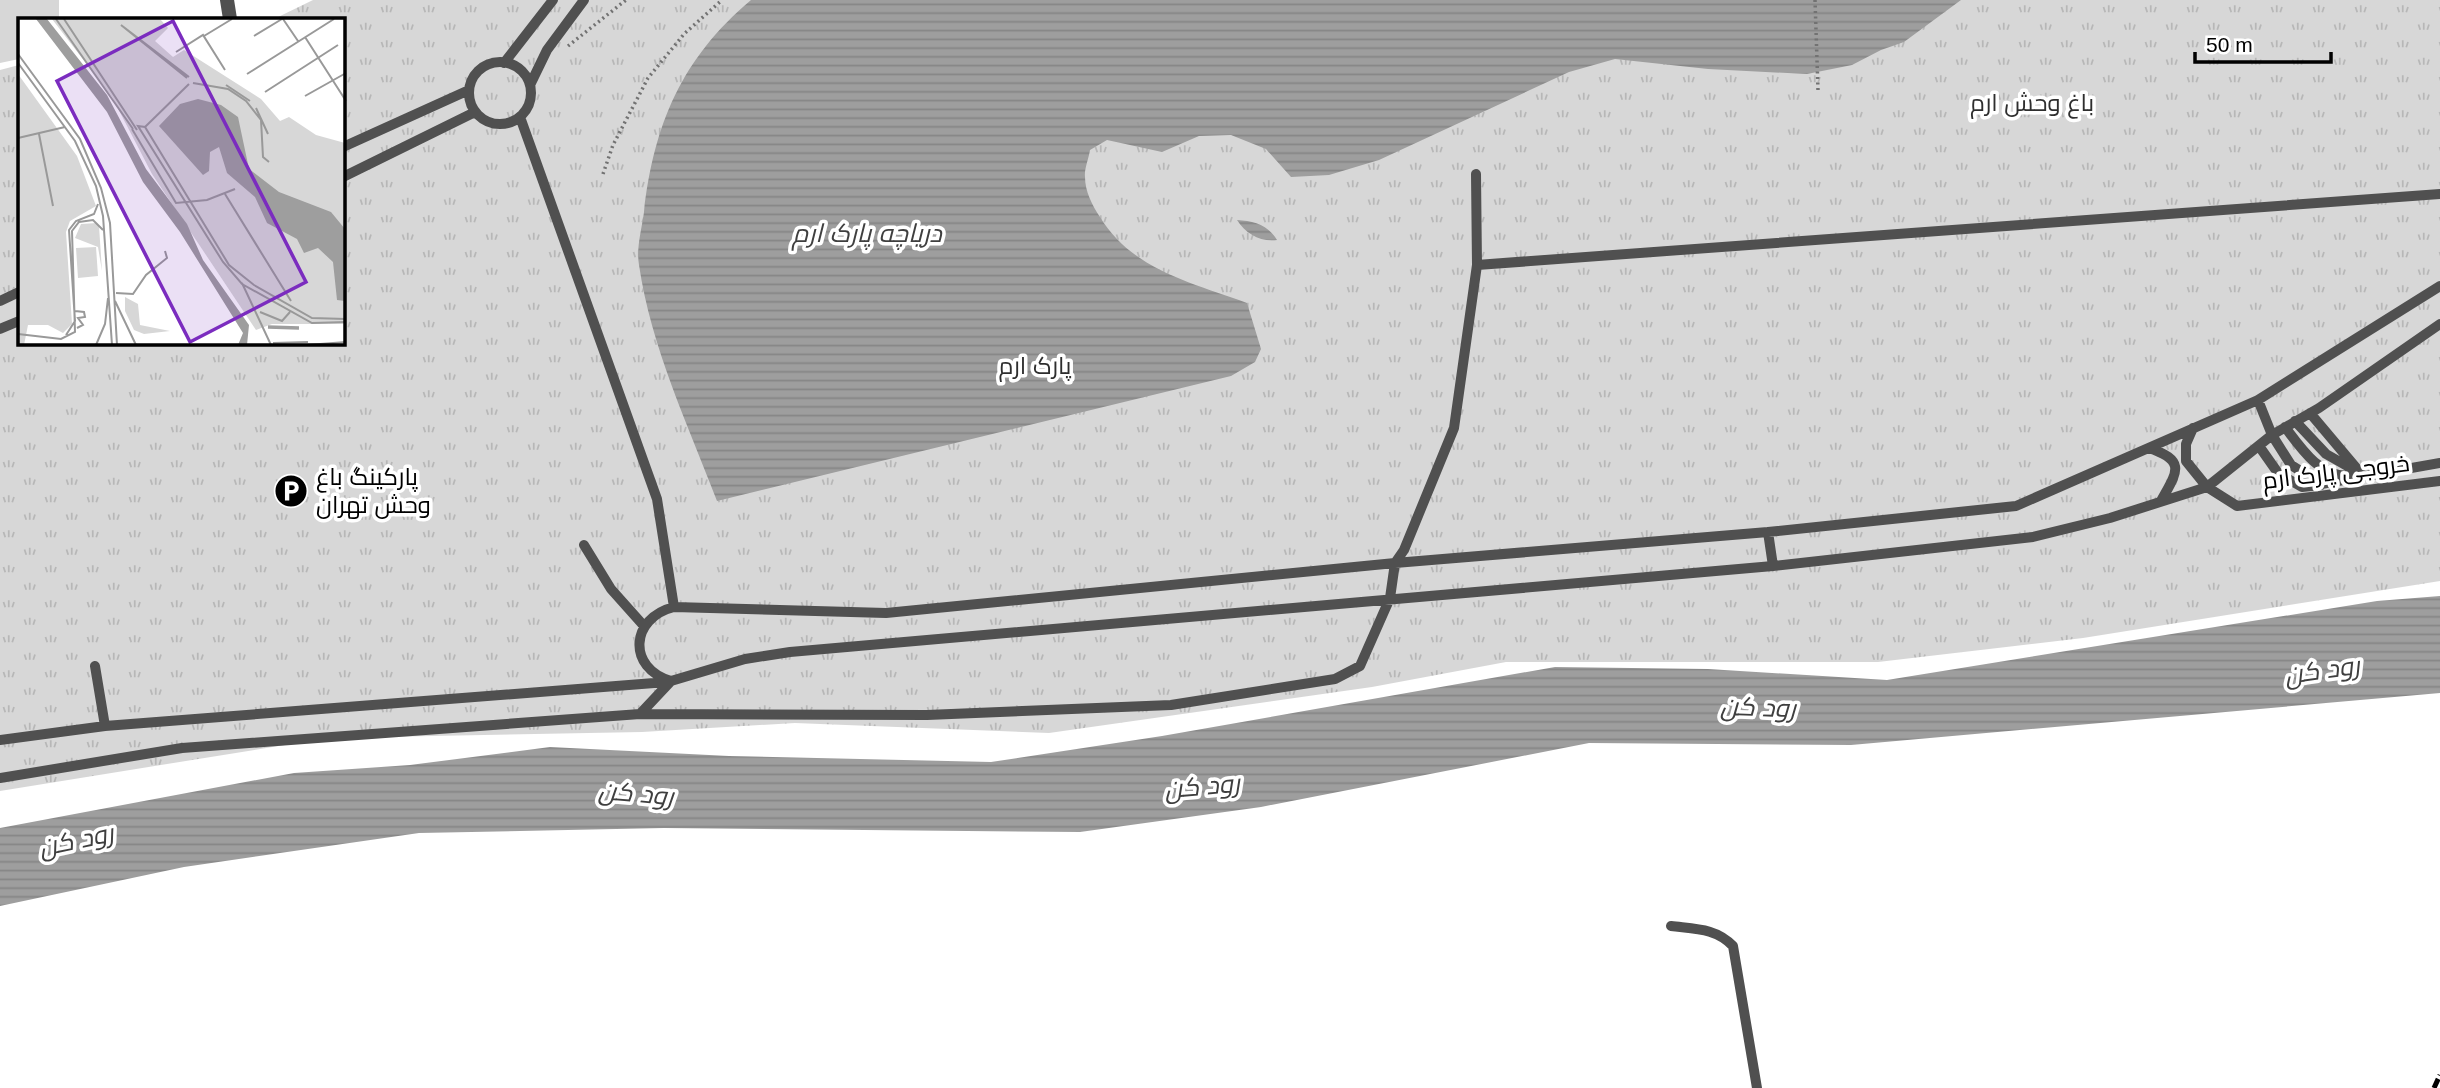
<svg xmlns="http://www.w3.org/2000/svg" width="2440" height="1088" font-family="Arial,Cairo,sans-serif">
	<defs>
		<pattern id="park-tufts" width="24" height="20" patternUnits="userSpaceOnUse" patternTransform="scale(1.75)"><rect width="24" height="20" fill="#d7d7d7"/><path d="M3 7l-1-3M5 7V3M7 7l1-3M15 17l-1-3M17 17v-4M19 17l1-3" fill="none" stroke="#b7b7b7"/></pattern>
		<pattern id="water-rules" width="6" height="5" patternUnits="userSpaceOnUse" patternTransform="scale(1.75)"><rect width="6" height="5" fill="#9e9e9e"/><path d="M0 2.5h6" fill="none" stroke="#868686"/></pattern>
	</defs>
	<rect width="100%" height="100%" fill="#fff"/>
	<path fill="url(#park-tufts)" d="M313,0H2440V581L2083,638L1878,662H1506L1372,687L1049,733L795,723L642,732L328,738L0,791V70L19,65V343H343V19H274Z"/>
	<path fill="#d7d7d7" d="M0,0H59V19H19V59L0,63Z"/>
	<path fill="url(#water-rules)" d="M751,0H1961L1904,42L1881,50L1852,65L1807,74L1708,69L1615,59L1569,72L1379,160L1329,175L1291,177L1266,149L1231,135L1199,136L1162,152L1107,140L1090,150C1089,158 1084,169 1085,177C1085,191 1092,205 1100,217C1132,270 1193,283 1247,303L1261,349L1255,362L1231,376L717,501C688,425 651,347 639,265C636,248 642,228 644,212C654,124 682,58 751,0Z
		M1237,220C1254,221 1268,225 1277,240C1260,242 1246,234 1237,220Z
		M2440,596V693L1851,745L1589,743L1261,807L1080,832L664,828L419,833L184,867L0,906V828L294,773L410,765L550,747L729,756L991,762L1162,736L1555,667L1708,669L1887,680L2377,601Z"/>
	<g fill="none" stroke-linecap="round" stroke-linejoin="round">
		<path stroke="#727272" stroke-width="3.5" stroke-dasharray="2 3.5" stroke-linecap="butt" d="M1815,0L1818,90
			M568,46L626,0
			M603,174L613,145L648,78L684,34L722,0"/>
		<path stroke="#505050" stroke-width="10" d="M469 93a31 31 0 1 1 62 0a31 31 0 1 1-62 0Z
			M504,63L553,0
			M530,85L547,50L584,0
			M520,117L657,499L674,607
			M343,147L469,90
			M343,177L475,112
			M1477,265L2440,194
			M2440,286L2258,400L2016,506L1768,532L1395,563L886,613L674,607C630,618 627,668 671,681L745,659L790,652L1773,566L2033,537L2110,518L2207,487L2272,435L2319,408L2440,324
			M0,301L19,292
			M0,329L19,321
			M2258,400L2272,435L2291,465L2321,484L2440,463
			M2310,413L2358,470
			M2295,421L2326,454L2363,475
			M2285,427C2301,448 2319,476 2348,476
			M2193,428L2186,444V461L2207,487L2237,506L2440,481
			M2259,446L2278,473L2302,487L2321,485
			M2149,448C2187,461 2177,472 2161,501
			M1768,532L1773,566
			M584,545L611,589L644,626
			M95,666L105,726
			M640,714L927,715L1171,705L1335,679L1360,666L1390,598L1395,563L1404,550L1454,428L1477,265L1476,174
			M0,740L105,726L667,682
			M0,778L182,748L640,714L671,681
			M1671,926C1695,929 1716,928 1733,946L1757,1088"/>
		<path stroke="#505050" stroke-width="14" d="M227,0L230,19"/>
		<path stroke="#000" stroke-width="5" stroke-dasharray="10 3.5 2 3.5" stroke-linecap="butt" d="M2434,1088L2440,1075"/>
	</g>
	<defs>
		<symbol id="parking-disc" viewBox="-11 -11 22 22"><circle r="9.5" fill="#000" stroke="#fff"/><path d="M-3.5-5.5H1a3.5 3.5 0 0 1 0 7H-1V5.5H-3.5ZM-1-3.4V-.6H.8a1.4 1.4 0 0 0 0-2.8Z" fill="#fff"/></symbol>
	</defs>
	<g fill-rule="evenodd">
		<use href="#parking-disc" x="272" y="472" width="38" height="38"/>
	</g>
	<g text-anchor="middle" stroke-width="7" stroke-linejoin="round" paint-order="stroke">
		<g font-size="24" fill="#2e2e2e" stroke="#fff">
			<text x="2032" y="111">باغ وحش ارم</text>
			<text x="1035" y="374">پارک ارم</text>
		</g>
		<g font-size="24" fill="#000" stroke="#fff">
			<text transform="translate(2336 472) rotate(-7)" y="8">خروجی پارک ارم</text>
		</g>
		<g font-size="24" fill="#000" stroke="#fff" text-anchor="start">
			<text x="316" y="485">پارکینگ باغ<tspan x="316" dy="28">وحش تهران</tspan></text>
		</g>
		<g font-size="26" font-style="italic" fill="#3f3f3f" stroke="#fff">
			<text x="867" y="242">دریاچه پارک ارم</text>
			<text transform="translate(2322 670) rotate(-8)" y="9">رود کن</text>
			<text transform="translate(1758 707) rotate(2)" y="9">رود کن</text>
			<text transform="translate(1202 786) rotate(-5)" y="9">رود کن</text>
			<text transform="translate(636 793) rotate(5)" y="9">رود کن</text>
			<text transform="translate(76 840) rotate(-12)" y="9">رود کن</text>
		</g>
	</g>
	<g transform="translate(18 18)">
		<rect width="327" height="327" fill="#fff"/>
		<path d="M79,205L81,208L84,253L80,229L57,220L63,206ZM107,279L120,286L122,307L152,313L126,316L116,312L107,293Z" fill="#d7d7d7"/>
		<path d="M34,1H142L150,10L137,23L155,39L166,32L243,81L262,103L271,99L298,117L327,125V306H254L238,312L134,156L94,79Z" fill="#d7d7d7"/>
		<path d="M0,56L59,138L78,188L52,203L48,214L54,306L45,315L30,307H10L6,327H0ZM78,229L80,258L60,260L58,230Z" fill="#d7d7d7"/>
		<path d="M18,1H29L89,77L128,151L169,206L185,242L231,307L229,327H220L225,315L162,214L125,164L89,94ZM180,81L203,87L220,99L231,151L261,174L313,194L327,211V283L319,282L315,244L300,230L286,235L279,221L249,205L237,179L209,155L201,129L192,134L191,153L185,157L141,108L162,86Z" fill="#9e9e9e"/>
		<path fill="none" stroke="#9e9e9e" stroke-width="3.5" d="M250,309L281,310"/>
		<path fill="none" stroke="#999" stroke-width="2" d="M38,1L115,111M46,1L119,112M265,1L280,23M186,18L214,1M236,18L264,1M287,19L328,83M158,34L185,17L207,52M0,36L62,121L83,170L92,205L99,327M0,45L57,123L78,168L85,198L94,327M229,56L316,1M169,60L103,7L171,59M175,65L210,71L228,83L243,102L245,139L251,144M208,67L232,83M247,74L320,27M287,78L328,55M238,90L250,116M127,109L171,66M114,111L158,185L189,182L217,171M21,116L35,188M0,120L47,109M207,176L273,283M224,265L253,327M98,275L115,276L128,257L149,240L147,233M97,283L118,327M57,293L66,294L67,299L60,300L65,307L59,310M242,294L264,303L272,294M328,301L294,300L236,267L211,247L127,109L120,108L205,244L224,266L294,305L328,304M0,316L43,321L57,314L54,213L61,204L75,202L85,212M48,317L57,303L51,212L58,203L76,196L80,186M255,325L290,324M78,327L87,306L90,280M289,327L328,324"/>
		<path fill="#7b2cbf" fill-opacity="0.15" stroke="#7b2cbf" stroke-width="3.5" d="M155,3L288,264L172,324L39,63Z"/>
		<rect width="327" height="327" fill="none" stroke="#000" stroke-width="3.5"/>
	</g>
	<path d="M2195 52v10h136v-10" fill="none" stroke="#000000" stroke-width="3.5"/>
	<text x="2206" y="52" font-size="21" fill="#000000" stroke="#ffffff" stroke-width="5" paint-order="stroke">50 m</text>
</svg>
